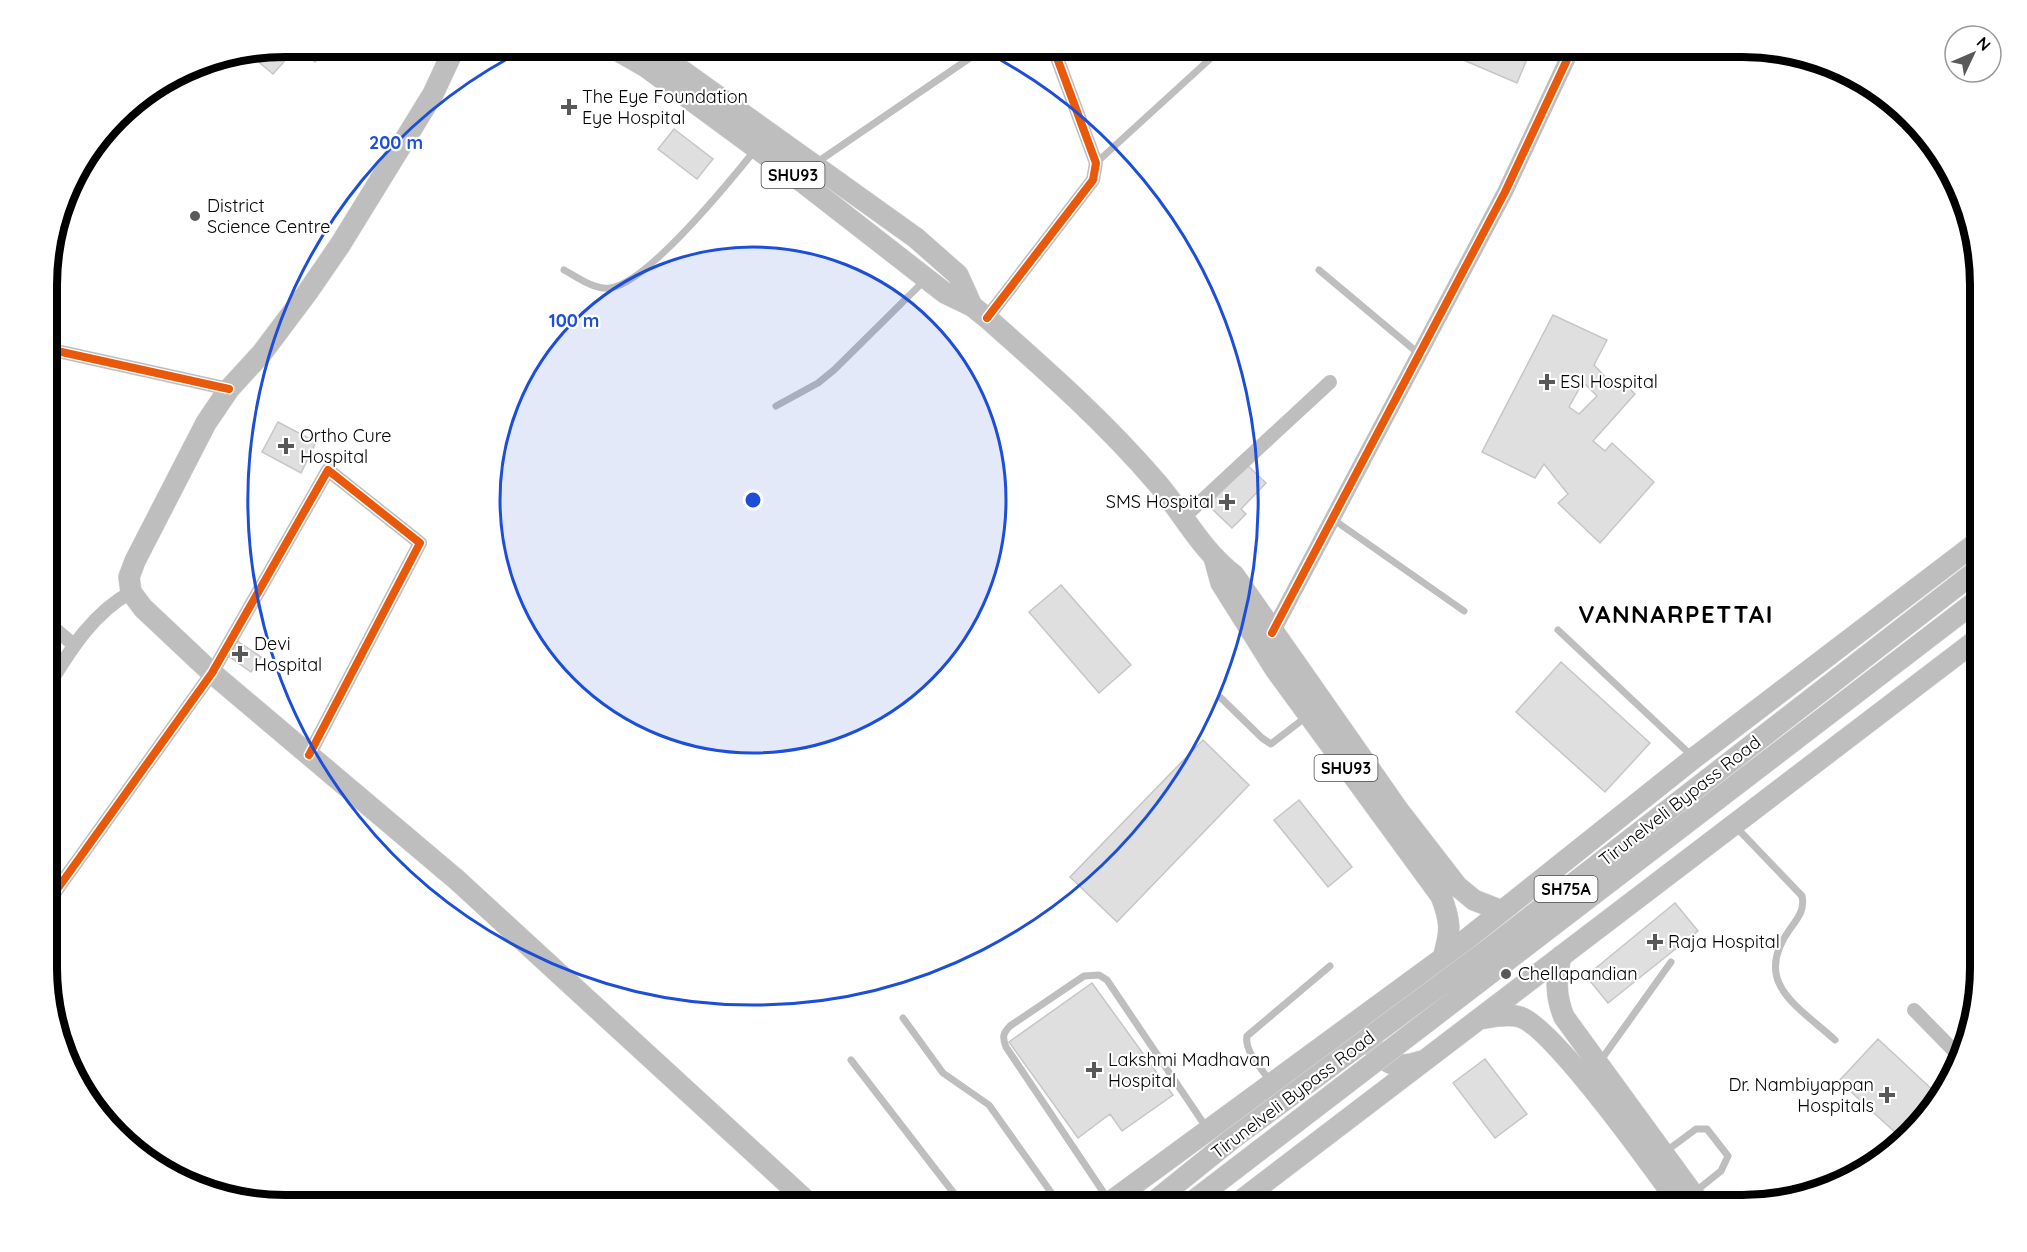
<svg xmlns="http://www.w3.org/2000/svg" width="2027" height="1252" font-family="Quicksand,sans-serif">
	<rect width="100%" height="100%" fill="#fff"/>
	<path fill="#dfdfdf" stroke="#c6c6c6" stroke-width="1.5" fill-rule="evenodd" d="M285,46L297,47L273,74L254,58L260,51Z
		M298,47H329L315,62Z
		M1433,47H1532L1517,83Z
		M674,129L713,159L697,179L658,149Z
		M1553,315L1607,340L1594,365L1617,389L1623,382L1635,394L1593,441L1605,451L1612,443L1654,482L1600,543L1558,503L1568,494L1544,464L1535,478L1482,452ZM1583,382L1597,396L1579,414L1569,407Z
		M278,422L316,442L301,473L262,452Z
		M1247,465L1266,483L1241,509L1246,514L1232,528L1208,505Z
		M1061,585L1131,665L1099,693L1029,612Z
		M233,638L261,657L251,672L224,653Z
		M1561,662L1650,743L1605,792L1516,712Z
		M1203,740L1249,785L1117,922L1070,877Z
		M1299,800L1352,867L1328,887L1274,820Z
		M1675,903L1698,931L1608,1003L1586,976Z
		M1092,983L1173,1095L1122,1131L1110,1114L1078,1138L1009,1042Z
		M1878,1039L1937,1094L1898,1135L1839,1081Z
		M1485,1059L1527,1114L1495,1138L1453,1083Z
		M1572,1194L1582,1205H1559Z"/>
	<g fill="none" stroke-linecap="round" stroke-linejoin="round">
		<defs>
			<path id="primary" d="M455,47L433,94L340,245L307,293L262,353L229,389L206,423L135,561L129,577L131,592L143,608L212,673L457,880L811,1205
				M611,47L646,67L805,184L945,293L972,306L987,318C1047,371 1106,423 1158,484C1184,515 1202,551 1234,575L1399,811L1457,886L1474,900L1502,911
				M649,47L916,238L958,275L972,306
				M1215,561L1221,583L1275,669L1441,896C1451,922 1451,931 1443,958
				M1561,956C1556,979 1555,995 1564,1017L1701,1205
				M1479,1019C1492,1017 1507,1013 1520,1017C1553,1027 1655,1170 1680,1205
				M1368,1023L1364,1035C1384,1060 1387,1072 1422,1061
				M1106,1205L1443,958L1694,758L1980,540
				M1235,1205L1980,637"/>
		</defs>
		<use href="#primary" stroke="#dbdbdb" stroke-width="22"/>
		<path stroke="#bebebe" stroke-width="7" d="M816,163L986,47
			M1096,163L1223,47
			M564,270C577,277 594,290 610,288C648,283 730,181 755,150
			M1319,270L1418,353
			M776,406L818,383L834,370L925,280
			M1334,520L1464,611
			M1558,630L1692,756
			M1221,698L1262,738L1271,744L1306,717
			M1736,827L1802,896C1805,910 1798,918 1790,929C1751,983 1798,1006 1835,1040
			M903,1018L943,1073L989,1105L1060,1205
			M851,1060L963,1205
			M1601,1060L1671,962
			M1270,1081C1262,1069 1244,1051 1247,1036L1330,966
			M1665,1152L1696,1129H1707L1728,1156L1721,1171L1696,1191
			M1108,1199L1006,1047C1002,1037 1003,1033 1010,1026L1084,976L1099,975L1107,980L1206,1127"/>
		<path stroke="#bebebe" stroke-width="14" d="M987,318L1093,180L1096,163L1053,47
			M48,349L229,389
			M1183,518L1330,382
			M48,623L74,645
			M48,686C71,649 92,614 131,592
			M48,902L212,673L328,470L420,543L309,755
			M1914,1010L1961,1058"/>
		<path stroke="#bebebe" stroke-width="16" d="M1272,633L1505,192L1573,47"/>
		<use href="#primary" stroke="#bebebe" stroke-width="21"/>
		<defs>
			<path id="primary-bridge" d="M1150,1205L1232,1139L1485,952L1980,568
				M1188,1205L1980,598"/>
		</defs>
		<use href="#primary-bridge" stroke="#dbdbdb" stroke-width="22" stroke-linecap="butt"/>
		<use href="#primary-bridge" stroke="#bebebe" stroke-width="21"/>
		<defs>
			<path id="cycleway" d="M987,318L1093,180L1096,163L1053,47
				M48,349L229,389
				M1272,633L1505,192L1573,47
				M48,902L212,673L328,470L420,543L309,755"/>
		</defs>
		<use href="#cycleway" stroke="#fff" stroke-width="11"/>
		<use href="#cycleway" stroke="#e8590c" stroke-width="8"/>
	</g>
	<circle cx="753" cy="500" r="253" fill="#1d4ed8" fill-opacity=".12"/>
	<g fill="none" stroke="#1d4ed8" stroke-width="3">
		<circle cx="753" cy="500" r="253"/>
		<path d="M978 48A505 505 0 1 1 528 48"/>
	</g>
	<g fill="#595959" stroke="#fff" stroke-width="2">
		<path d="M566 98h6v6h6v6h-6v6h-6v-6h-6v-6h6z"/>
		<circle cx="195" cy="216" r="6"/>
		<path d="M1544 373h6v6h6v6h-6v6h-6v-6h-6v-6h6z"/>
		<path d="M283 437h6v6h6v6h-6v6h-6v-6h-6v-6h6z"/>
		<path d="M1224 493h6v6h6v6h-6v6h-6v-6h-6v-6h6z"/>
		<path d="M237 645h6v6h6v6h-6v6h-6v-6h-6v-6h6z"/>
		<path d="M1652 933h6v6h6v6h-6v6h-6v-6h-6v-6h6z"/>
		<circle cx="1506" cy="974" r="6"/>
		<path d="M1091 1061h6v6h6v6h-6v6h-6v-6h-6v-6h6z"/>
		<path d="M1884 1086h6v6h6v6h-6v6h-6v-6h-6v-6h6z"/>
	</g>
	<g text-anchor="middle" stroke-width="4.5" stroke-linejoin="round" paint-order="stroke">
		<g fill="#fff" stroke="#4c4c4c" stroke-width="1.5">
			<rect x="761.5" y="162" width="63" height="26" rx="4.5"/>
			<rect x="1314.5" y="755" width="63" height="26" rx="4.5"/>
			<rect x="1534.5" y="876" width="63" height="26" rx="4.5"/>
		</g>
		<g font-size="16" font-weight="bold" fill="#000">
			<text x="793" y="181">SHU93</text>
			<text x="1346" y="774">SHU93</text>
			<text x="1566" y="895">SH75A</text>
		</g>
		<g font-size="18" fill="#000" stroke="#fff" text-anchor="start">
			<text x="582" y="103">The Eye Foundation<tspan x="582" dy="21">Eye Hospital</tspan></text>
			<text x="207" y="212">District<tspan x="207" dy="21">Science Centre</tspan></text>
			<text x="1560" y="388">ESI Hospital</text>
			<text x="300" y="442">Ortho Cure<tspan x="300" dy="21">Hospital</tspan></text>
			<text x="1214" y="508" text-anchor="end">SMS Hospital</text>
			<text x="254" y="650">Devi<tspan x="254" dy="21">Hospital</tspan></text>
			<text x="1668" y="948">Raja Hospital</text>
			<text x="1518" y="980">Chellapandian</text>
			<text x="1108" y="1066">Lakshmi Madhavan<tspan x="1108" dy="21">Hospital</tspan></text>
			<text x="1874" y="1091" text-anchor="end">Dr. Nambiyappan<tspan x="1874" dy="21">Hospitals</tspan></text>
		</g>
		<g font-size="18" fill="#000" stroke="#fff">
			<text transform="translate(1680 801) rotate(-38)" y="6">Tirunelveli Bypass Road</text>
			<text transform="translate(1293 1095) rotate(-37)" y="6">Tirunelveli Bypass Road</text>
		</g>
		<g font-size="24" font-weight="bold" letter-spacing="1.5" fill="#000" stroke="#fff">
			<text x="1676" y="623">VANNARPETTAI</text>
		</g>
	</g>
	<path d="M0 0H2027V1252H0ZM285 57H1742A228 228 0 0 1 1970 285V967A228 228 0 0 1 1742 1195H285A228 228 0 0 1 57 967V285A228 228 0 0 1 285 57Z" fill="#fff" fill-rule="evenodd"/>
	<path fill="none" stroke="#000" stroke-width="8" d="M285 57H1742A228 228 0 0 1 1970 285V967A228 228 0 0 1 1742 1195H285A228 228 0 0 1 57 967V285A228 228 0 0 1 285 57Z"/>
	<circle cx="753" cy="500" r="9" fill="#1d4ed8" stroke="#fff" stroke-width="3"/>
	<g font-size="18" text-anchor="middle" font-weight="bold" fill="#1d4ed8" stroke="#fff" stroke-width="4.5" stroke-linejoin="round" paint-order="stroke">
		<text x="396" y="149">200 m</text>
		<text x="574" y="327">100 m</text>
	</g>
	<g transform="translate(1973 54) rotate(46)"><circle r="28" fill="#ffffff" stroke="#999999" stroke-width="1.5"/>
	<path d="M0-4.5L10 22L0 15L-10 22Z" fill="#595959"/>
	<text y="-9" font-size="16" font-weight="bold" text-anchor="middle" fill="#000000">N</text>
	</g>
</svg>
